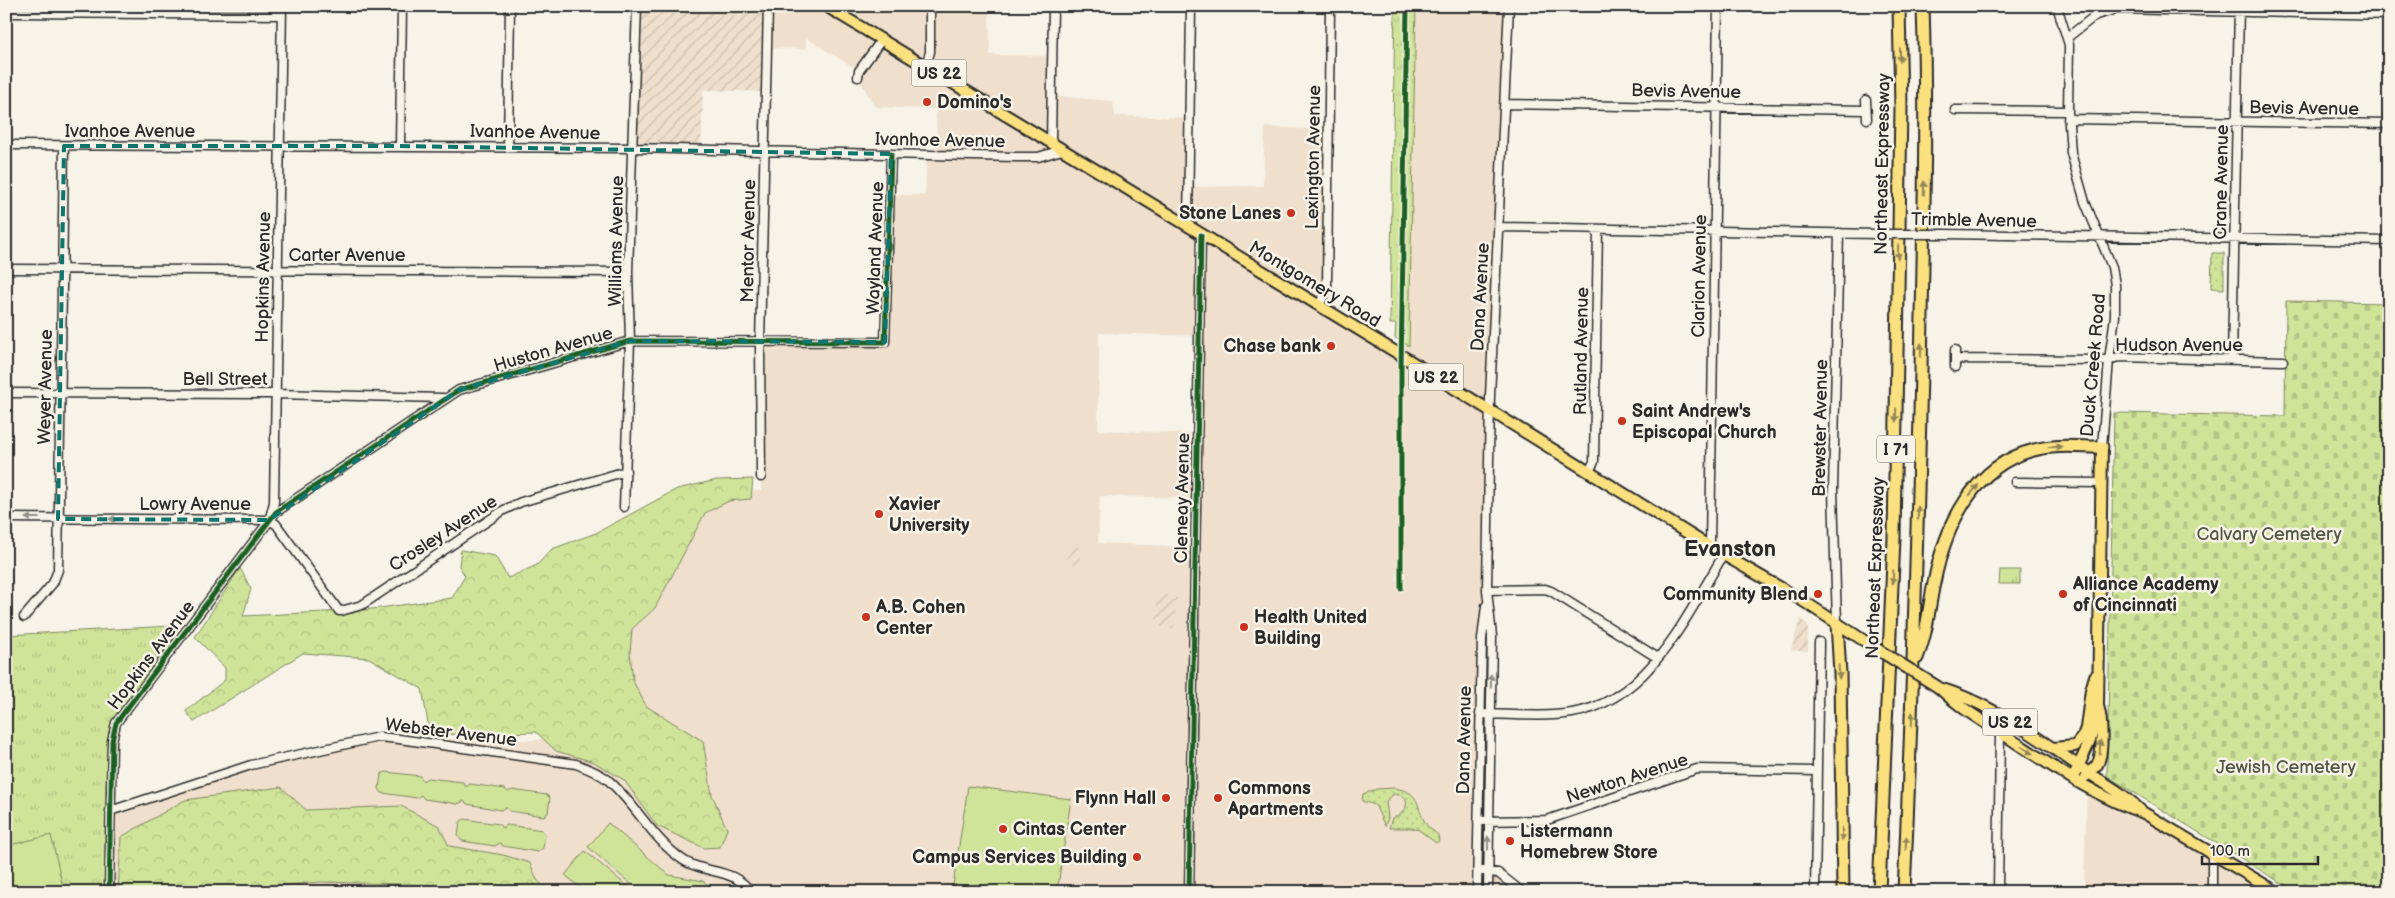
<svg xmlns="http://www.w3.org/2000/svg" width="2395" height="898" font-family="'Balsamiq Sans',sans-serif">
	<defs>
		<pattern id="industrial-furrows" width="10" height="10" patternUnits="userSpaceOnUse" patternTransform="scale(1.25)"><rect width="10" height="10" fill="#efdfcc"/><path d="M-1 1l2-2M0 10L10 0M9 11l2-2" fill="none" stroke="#cdc0af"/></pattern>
		<pattern id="grass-dots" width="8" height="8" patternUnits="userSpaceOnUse" patternTransform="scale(1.25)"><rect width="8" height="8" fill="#d0e499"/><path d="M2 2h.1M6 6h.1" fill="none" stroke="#b3c484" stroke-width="1.8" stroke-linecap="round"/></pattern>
		<pattern id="forest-crowns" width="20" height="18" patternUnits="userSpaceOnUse" patternTransform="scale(1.25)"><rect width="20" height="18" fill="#d0e499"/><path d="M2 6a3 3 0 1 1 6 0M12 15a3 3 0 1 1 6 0" fill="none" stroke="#b3c484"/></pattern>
		<pattern id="cemetery-stones" width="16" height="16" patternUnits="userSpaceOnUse" patternTransform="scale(1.25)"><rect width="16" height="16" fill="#d0e499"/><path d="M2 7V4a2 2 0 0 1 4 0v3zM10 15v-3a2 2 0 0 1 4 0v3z" fill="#b3c484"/></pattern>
		<pattern id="park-tufts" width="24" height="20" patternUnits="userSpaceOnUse" patternTransform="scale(1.25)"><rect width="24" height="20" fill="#d0e499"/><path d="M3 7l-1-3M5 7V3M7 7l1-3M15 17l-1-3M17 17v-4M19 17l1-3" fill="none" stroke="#b3c484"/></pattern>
	</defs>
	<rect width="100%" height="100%" fill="#f7f3e8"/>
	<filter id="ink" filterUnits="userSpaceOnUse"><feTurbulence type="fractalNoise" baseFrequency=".02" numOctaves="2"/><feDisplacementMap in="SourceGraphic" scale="10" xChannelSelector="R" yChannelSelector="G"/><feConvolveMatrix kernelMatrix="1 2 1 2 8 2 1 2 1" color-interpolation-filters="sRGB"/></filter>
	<g filter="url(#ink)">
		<path fill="#efdfcc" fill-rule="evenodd" d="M768,6H989L990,55L1052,56V96L1113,101L1115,116L1190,118L1189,187L1263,186L1265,127L1328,130L1327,289L1320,306L1402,356L1404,346L1407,6H1509L1490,410L1477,870L1522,892H109L110,811L177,788L343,744L399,739L540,740L640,523L727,492L761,491L760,342H885L891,195H925L927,154H937L936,109L875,107L858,77V70L806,38V49L768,48ZM1099,333L1198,336V434L1098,430ZM1100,496L1197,498L1194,547L1098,543Z
			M2087,786L2277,892L2141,890L2140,892H2084Z"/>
		<path fill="url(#industrial-furrows)" d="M637,6H768L767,92L703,90L701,149L633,148Z
			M1074,544L1083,550L1077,566L1064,558Z
			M1157,594L1177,596L1174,630L1156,625Z
			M1800,619L1808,624V651H1791Z
			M1488,871L1522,892H1488Z"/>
		<path fill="url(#grass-dots)" stroke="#7e8862" d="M2212,253H2224V289L2211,288Z
			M1394,788C1423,793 1414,804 1426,824C1428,828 1434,831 1438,835L1439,841L1436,843L1419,830L1412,828H1389L1392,818C1406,815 1415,796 1394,794L1386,801L1388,818L1385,826L1375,805L1362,801L1363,794L1377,789Z"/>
		<path fill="url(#forest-crowns)" stroke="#7e8862" d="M753,479L751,499L729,501L705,513L655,608L632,629L630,652L633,681L646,706L703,741L712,795L727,829L720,847L704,848L657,826L624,780L594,762L556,751L536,732L430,735L422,689L369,658L303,653L194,722L186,711L225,680V668L195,637L240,568L251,589L243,616L365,610L452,598L465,576L459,566L461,550L495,556L508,578L537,565L552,549L596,533L677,489L717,480Z
			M281,787L306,810L401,806L439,826L449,846L503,855L530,863L537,880L550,892H468L437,885L320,882L216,892H118L121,837L185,800Z"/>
		<path fill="url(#cemetery-stones)" stroke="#7e8862" d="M2286,301L2389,303V892H2296L2107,776L2114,413L2285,416Z"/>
		<path fill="url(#park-tufts)" stroke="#7e8862" d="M1395,6H1416L1409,346L1395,338L1396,324H1390Z
			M2000,570H2020V584H1999Z
			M172,626L186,630L116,723L109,892H6V635Z"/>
		<path fill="#d0e499" stroke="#7e8862" d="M386,772L420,776L423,781L427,778L463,782L466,787L470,784L505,789L508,792L512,790L547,795L550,798L548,813L544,816L509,811L506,807L501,810L467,804L464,801L458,804L424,799L421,795L417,798L382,793L379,789L381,774Z
			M968,786L1071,799L1057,892H952Z
			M464,819L499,824L502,828L507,825L542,830L545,834L543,848L538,852L503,846L500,843L495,846L462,841L458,836L460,822Z
			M608,823L669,875L703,881L717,892H640L588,847Z
			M51,835L64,892H6V846Z
			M585,851L634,892H586L565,875Z"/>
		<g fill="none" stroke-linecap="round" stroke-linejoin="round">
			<defs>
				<path id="minor" d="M2057,6L2069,45L2068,111L2071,153L2085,202L2112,267L2115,285V316L2109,360L2102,447
					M6,13L282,15
					M2068,37L2096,15L2118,9L2389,15
					M926,65L930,52V6
					M858,77L859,71L882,39
					M1866,100L1867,119
					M1505,104L1866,110
					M1955,110L2068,111
					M2068,119L2389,124
					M1051,143L1053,6
					M6,145L633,148L1016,157H1038L1062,150
					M400,146L402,6
					M508,147L510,6
					M1188,226L1191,6
					M1499,227L1876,234
					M1943,234L2389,241
					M6,269L628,272
					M1319,306L1327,289L1330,6
					M1955,359L2109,360L2118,357L2283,361
					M2232,359L2239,6
					M1955,367V350
					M6,393L275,394L443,398
					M1589,471L1594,462L1598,230
					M761,477L760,342L768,6
					M2015,482L2102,483
					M624,507L630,341L628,272L637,6
					M6,518L269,520L276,524L339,611H341L362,605L504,510L521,502L626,471
					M270,518L274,502L282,6
					M1710,547L1718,6
					M1487,590L1545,589L1551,591L1658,658
					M24,617L53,583L58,570L64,146
					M1837,623L1833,490L1839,233
					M1480,714C1510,714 1542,718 1572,713C1649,701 1687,615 1724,554
					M110,811L251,765L379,737L399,739L576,764C586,768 598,772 607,779C635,803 652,839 683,860C703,874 736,868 750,892
					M1478,821L1547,820L1697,769L1817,771
					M1483,871L1498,873L1522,892
					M109,892L112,741L116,723L276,512L459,390L630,341L885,342L891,154
					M1189,892L1201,235
					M1477,892L1482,639L1486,606
					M1488,892L1492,636L1487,590L1490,396L1509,6
					M1815,892L1819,642
					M1998,892L2000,732
					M2212,892V854"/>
				<path id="major" d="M826,6L1399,354L1710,547L1800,599L1880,651
					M1938,687C1961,709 1983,721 2009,738C2052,766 2096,797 2144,813L2277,892
					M1939,688C1992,703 2043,742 2089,773C2107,785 2126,795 2141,811
					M2053,748L2075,746L2083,736L2086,728L2091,690L2095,676
					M2086,776C2089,772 2094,769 2097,765C2104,754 2102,718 2098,706
					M2073,778L2090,741L2098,705L2102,447"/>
				<path id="highway" d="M1837,623L1840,673L1843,892
					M1917,658C1928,630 1928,611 1934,583C1945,527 1973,465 2034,450C2055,444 2080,447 2102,447
					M1879,892L1894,538L1901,107L1899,6
					M1904,892C1912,718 1917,545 1921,371C1923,250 1927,128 1923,6"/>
			</defs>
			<use href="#minor" stroke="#2b2b2b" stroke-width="11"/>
			<use href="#major" stroke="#2b2b2b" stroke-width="14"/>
			<use href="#highway" stroke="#2b2b2b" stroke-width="15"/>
			<use href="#minor" stroke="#f7f3e8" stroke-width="8"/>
			<use href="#major" stroke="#fbe080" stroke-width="10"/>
			<use href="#highway" stroke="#fbe080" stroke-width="11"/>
			<defs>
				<path id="minor-bridge" d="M1876,234H1943"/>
				<path id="major-bridge" d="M1880,651L1938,687"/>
			</defs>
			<use href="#minor-bridge" stroke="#2b2b2b" stroke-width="11" stroke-linecap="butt"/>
			<use href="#major-bridge" stroke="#2b2b2b" stroke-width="14" stroke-linecap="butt"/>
			<use href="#minor-bridge" stroke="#f7f3e8" stroke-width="8"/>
			<use href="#major-bridge" stroke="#fbe080" stroke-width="10"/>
			<defs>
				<path id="cycleway" d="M1401,588V370L1407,6
					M109,892L112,741L116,723L276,512L459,390L630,341L885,342L891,154
					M1189,892L1201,235"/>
			</defs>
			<use href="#cycleway" stroke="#f7f3e8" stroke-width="8"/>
			<use href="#cycleway" stroke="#1b5e20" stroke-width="5"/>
		</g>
		<defs><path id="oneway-solid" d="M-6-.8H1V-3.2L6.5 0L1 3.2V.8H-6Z" transform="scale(1.25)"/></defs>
		<g fill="#938656">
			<use href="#oneway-solid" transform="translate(1900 55) rotate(90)"/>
			<use href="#oneway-solid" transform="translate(1924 188) rotate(-89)"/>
			<use href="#oneway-solid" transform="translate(1898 252) rotate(91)"/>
			<use href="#oneway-solid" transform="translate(1921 350) rotate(-89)"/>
			<use href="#oneway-solid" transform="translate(1896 415) rotate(91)"/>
			<use href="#oneway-solid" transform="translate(2055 447) rotate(-2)"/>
			<use href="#oneway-solid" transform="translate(1974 490) rotate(-50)"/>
			<use href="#oneway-solid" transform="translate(1918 513) rotate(-89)"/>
			<use href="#oneway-solid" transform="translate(1893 577) rotate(92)"/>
			<use href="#oneway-solid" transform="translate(1839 672) rotate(87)"/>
			<use href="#oneway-solid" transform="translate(1912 719) rotate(-87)"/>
			<use href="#oneway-solid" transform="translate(2100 747) rotate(-88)"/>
			<use href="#oneway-solid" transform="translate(2027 750) rotate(33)"/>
			<use href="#oneway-solid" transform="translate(1842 834) rotate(89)"/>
			<use href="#oneway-solid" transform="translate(1906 843) rotate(-87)"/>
		</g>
		<g fill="#918f8a">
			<use href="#oneway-solid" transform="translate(32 518) rotate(-180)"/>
			<use href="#oneway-solid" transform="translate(116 519) rotate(-180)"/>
			<use href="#oneway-solid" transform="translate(1491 681) rotate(-89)"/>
			<use href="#oneway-solid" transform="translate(1488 843) rotate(-90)"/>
		</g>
	</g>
	<path fill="none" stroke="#0f766e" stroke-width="4" stroke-dasharray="10 6" stroke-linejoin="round" d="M64,146H400L891,154L885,342L630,341L459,390L269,520L58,519Z"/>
	<g fill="#c8321e" stroke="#f7f3e8" stroke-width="2">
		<circle cx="927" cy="102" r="5"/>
		<circle cx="1291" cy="213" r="5"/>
		<circle cx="1331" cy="346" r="5"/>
		<circle cx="1622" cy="421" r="5"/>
		<circle cx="879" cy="514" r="5"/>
		<circle cx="1818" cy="594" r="5"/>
		<circle cx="2063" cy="594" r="5"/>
		<circle cx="866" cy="617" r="5"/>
		<circle cx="1244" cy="627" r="5"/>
		<circle cx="1166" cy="798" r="5"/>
		<circle cx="1218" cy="798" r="5"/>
		<circle cx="1003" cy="829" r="5"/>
		<circle cx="1510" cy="841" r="5"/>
		<circle cx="1137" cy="857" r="5"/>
	</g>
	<g text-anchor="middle" stroke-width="5" stroke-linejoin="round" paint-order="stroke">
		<g fill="#f7f3e8" stroke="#686764" stroke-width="1">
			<rect x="911.5" y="59.5" width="55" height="27" rx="4"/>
			<rect x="1408.5" y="363.5" width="55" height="27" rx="4"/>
			<rect x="1877" y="435.5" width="38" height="27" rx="4"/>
			<rect x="1982.5" y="708.5" width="55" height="27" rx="4"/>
		</g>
		<g font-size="16" font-weight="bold" fill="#2b2b2b">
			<text x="939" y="79">US 22</text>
			<text x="1436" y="383">US 22</text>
			<text x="1896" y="455">I 71</text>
			<text x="2010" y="728">US 22</text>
		</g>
		<g font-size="18" fill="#2b2b2b" stroke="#f7f3e8">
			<text transform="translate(1686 91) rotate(1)" y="6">Bevis Avenue</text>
			<text transform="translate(2304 108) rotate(1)" y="6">Bevis Avenue</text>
			<text x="130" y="137">Ivanhoe Avenue</text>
			<text transform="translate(535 132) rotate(1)" y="6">Ivanhoe Avenue</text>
			<text transform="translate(940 140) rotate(1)" y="6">Ivanhoe Avenue</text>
			<text transform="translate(1313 157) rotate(-89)" y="6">Lexington Avenue</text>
			<text transform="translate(1882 164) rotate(-89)" y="6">Northeast Expressway</text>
			<text transform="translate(2221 182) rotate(-89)" y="6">Crane Avenue</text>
			<text transform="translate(1974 220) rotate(1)" y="6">Trimble Avenue</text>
			<text transform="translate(616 241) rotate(-89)" y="6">Williams Avenue</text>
			<text transform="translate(748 241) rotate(-89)" y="6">Mentor Avenue</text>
			<text transform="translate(875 248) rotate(-88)" y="6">Wayland Avenue</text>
			<text x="347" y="261">Carter Avenue</text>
			<text transform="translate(1699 276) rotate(-89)" y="6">Clarion Avenue</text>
			<text transform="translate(263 277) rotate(-89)" y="6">Hopkins Avenue</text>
			<text transform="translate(1315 284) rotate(31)" y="6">Montgomery Road</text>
			<text transform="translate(1480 297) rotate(-87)" y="6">Dana Avenue</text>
			<text x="2179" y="351">Hudson Avenue</text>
			<text transform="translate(553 349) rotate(-16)" y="6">Huston Avenue</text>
			<text transform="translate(1581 351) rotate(-89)" y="6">Rutland Avenue</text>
			<text transform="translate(2093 365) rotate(-85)" y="6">Duck Creek Road</text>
			<text x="225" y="385">Bell Street</text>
			<text transform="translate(45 387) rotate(-89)" y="6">Weyer Avenue</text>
			<text transform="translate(1820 428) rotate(-89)" y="6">Brewster Avenue</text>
			<text transform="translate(1182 498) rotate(-89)" y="6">Cleneay Avenue</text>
			<text x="195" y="510">Lowry Avenue</text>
			<text transform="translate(443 533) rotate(-33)" y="6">Crosley Avenue</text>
			<text transform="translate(1875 568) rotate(-88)" y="6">Northeast Expressway</text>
			<text transform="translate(151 655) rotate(-53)" y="6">Hopkins Avenue</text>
			<text transform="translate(451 732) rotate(7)" y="6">Webster Avenue</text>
			<text transform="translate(1464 740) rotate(-89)" y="6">Dana Avenue</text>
			<text transform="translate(1627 778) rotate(-18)" y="6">Newton Avenue</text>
		</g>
		<g font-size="18" font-weight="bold" fill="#2b2b2b" stroke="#f7f3e8" text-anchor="start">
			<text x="937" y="108">Domino's</text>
			<text x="1281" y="219" text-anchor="end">Stone Lanes</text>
			<text x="1321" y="352" text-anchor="end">Chase bank</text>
			<text x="1632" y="417">Saint Andrew's<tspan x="1632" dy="21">Episcopal Church</tspan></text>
			<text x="889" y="510">Xavier<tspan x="889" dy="21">University</tspan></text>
			<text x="2073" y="590">Alliance Academy<tspan x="2073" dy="21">of Cincinnati</tspan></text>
			<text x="1808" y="600" text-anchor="end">Community Blend</text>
			<text x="876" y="613">A.B. Cohen<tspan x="876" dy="21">Center</tspan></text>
			<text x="1254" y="623">Health United<tspan x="1254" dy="21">Building</tspan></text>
			<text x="1228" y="794">Commons<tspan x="1228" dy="21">Apartments</tspan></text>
			<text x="1156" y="804" text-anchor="end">Flynn Hall</text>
			<text x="1013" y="835">Cintas Center</text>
			<text x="1520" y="837">Listermann<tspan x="1520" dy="21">Homebrew Store</tspan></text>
			<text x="1127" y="863" text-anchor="end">Campus Services Building</text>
		</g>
		<g font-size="18" fill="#545946" stroke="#f7f3e8">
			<text x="2269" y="540">Calvary Cemetery</text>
			<text x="2286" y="773">Jewish Cemetery</text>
		</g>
		<g font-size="22" font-weight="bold" fill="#2b2b2b" stroke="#f7f3e8">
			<text x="1730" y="556">Evanston</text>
		</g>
	</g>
	<rect width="2395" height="898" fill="none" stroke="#f7f3e8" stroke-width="25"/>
	<rect x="12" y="12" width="2370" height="873" fill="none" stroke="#2b2b2b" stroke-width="2" filter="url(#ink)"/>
	<path d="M2202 856v8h116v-8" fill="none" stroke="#2b2b2b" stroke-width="2.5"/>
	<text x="2210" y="856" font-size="15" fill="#2b2b2b" stroke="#f7f3e8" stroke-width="4" paint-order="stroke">100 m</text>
</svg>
